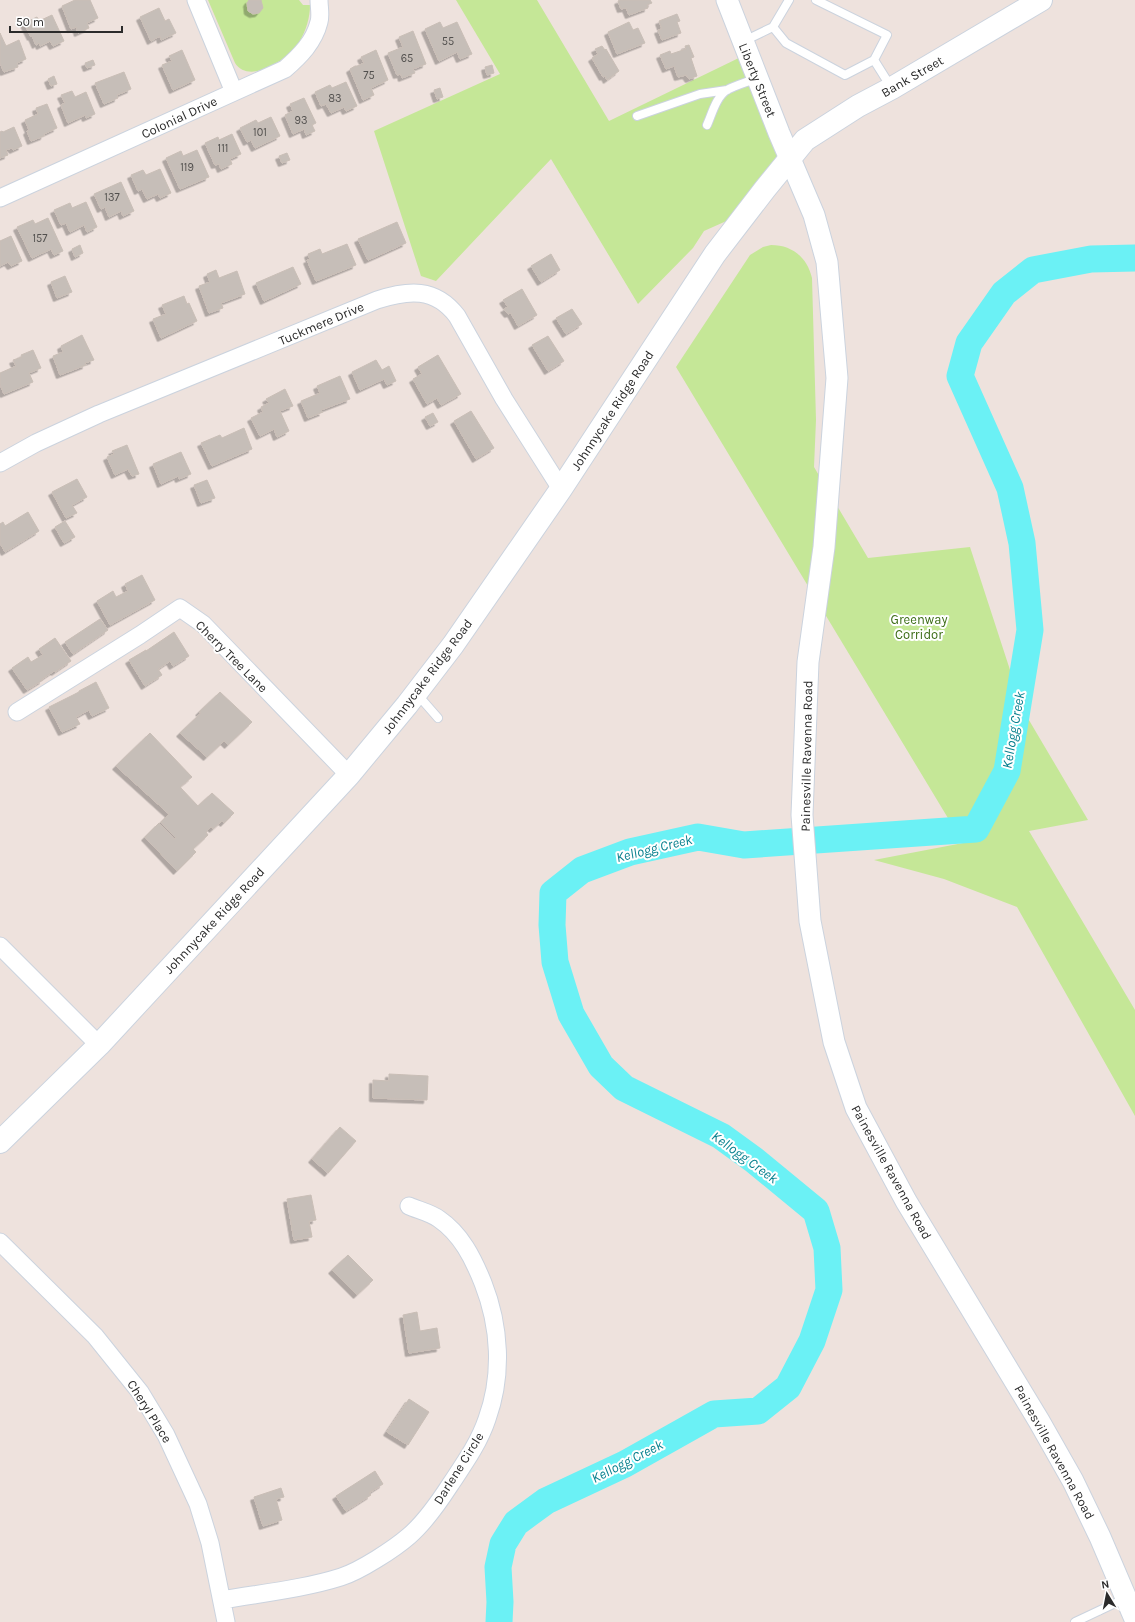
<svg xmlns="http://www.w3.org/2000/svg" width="1135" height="1622" font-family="Karla,sans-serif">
	<defs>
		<filter id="shadow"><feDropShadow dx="-3.5" dy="3.5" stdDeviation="0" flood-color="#0004"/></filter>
	</defs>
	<rect width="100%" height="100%" fill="#eee2dd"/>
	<path fill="#c5e797" d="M208,0H299L303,5H310C310,18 306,30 300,41C290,58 250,86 235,63Z
		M456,0H537L609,121L747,54L780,150L760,206L704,231L693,248L638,304L551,159L436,281L421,276L374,131L500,74Z
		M771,245C792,245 807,257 812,278L816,420L814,467L868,558L970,547L1023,710L1088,820L1029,831L1135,1010V1116L1017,907L944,879L874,860L963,843L676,367L750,255L763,247Z"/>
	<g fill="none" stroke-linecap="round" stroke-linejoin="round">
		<path stroke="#6bf1f5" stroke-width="27" d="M499,1622L500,1602L498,1567L503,1544L516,1523L546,1501L625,1464L714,1414L758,1411L788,1387L812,1341L829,1290L827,1248L816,1211L754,1160L721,1136L624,1088L601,1066L571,1014L555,962L552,925L553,893L582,870L630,852L698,837L744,845L976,829L1007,771L1030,630L1022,543L1010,488L960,376L969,343L1004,293L1033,270L1091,259L1135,258"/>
	</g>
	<path fill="#c6beb8" stroke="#c9beb6" filter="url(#shadow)" d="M75,0H90L98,18L87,23L89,28L78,33L76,27L71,29L62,6Z
		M249,0H261L263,8L259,13L253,14L248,11L247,3Z
		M620,0H650L652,3L647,5L648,8L629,15L626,8L621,9L618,1Z
		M159,8L165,21L169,19L176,33L161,40L160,36L151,41L140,17Z
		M677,14L680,21L677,22L681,33L662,40L658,30L662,29L659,21Z
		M52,15L64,41L53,46L50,41L40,46L39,43L36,45L32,36L31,37L24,23L37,17L39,21Z
		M440,22L443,28L457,22L472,54L460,59L457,52L439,61L425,29Z
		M629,22L633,30L638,28L645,43L617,54L608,32Z
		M413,31L426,64L413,69L415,73L402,78L401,74L397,75L388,53L403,47L399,37Z
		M0,33L6,46L19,40L26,59L17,63L18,67L4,72L0,63Z
		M689,45L694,57L691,58L697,76L689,79L686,75L678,77L674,66L666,69L660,55L670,51L671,54L686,49L685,46Z
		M602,46L605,50L606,49L619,71L607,80L605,76L603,77L592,58L598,54L595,49Z
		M182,50L195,80L173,90L162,65L172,61L169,56Z
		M376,50L388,80L371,88L374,95L363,100L350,69L355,66H357L364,63L361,57Z
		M93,60L95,65L87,68L85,63Z
		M492,65L494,73L487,75L485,67Z
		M124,72L131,89L117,95L118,98L104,104L95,83Z
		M54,76L57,84L51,86L48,79Z
		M346,82L357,106L346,111L344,107L331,113L326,104L321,106L315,92L330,85L332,88Z
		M440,88L443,97L437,99L434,90Z
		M72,91L75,97L86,92L95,114L86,118L85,115L68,123L61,105L65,103L61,95Z
		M304,98L316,123L312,125L315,131L306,135L304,129L293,134L285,115L293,111L290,104Z
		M47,104L57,128L44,134V136L31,141L27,131L29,130L25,120L38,114L36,108Z
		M271,117L280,136L255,148L251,140L247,142L240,128L256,120L258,123Z
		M14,127L22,146L13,150L12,148L6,150L8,155L0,158V132L2,131L3,132Z
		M232,134L241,154L230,159L232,164L221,169L219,164L215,165L205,143L218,137L219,140Z
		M197,150L209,177L180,189L166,158L181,151L183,156Z
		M287,153L290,160L282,163L279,156Z
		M160,169L171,193L160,198L158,194L147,199L142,189L138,191L131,175L143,170L146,175Z
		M121,182L134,211L123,216L121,211L109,217L105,207L101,209L94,194Z
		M86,202L97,227L87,232L84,225L70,232L66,223L61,225L54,210L70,203L72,208Z
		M48,218L63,251L54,255L51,249L32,258L17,227L33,220L35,224Z
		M397,222L406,243L368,260L358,239Z
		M11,236L22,261L11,266L8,262L0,266V241Z
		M347,244L356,265L316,281L307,260L310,259L308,254L320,249L322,254Z
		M80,245L83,253L75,257L72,249Z
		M551,254L560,270L541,282L531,266Z
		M293,267L301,284L264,301L256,283Z
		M216,270L219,278L237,271L245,294L221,303L223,308L209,313L199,286L210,282L207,274Z
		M65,276L72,292L57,298L51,282Z
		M522,289L537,315L518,326L511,313L508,314L504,309L508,307L503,300Z
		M184,296L187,304L189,303L197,321L161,338L153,319L166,314L162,305Z
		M572,309L582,324L566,334L556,318Z
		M82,335L94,360L85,363L86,365L60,375L53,356L63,352L61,346Z
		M548,336L564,361L548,371L532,345Z
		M33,350L41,368L29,373L33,382L4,394L0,384V373L16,366L13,360L22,357L21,355Z
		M438,355L461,394L441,405L437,398L427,404L413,379L422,374L418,367Z
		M376,360L382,370L389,366L396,381L387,385L384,379L360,390L352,372Z
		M340,376L350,399L321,410L323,412L308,418L301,401L320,393L317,386Z
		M285,389L293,406L280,411L289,431L277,437L274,429L260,436L251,418L263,412L261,407L269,403L266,399Z
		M471,411L494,448L476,459L454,421Z
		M433,413L438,422L430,426L425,417Z
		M244,428L252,449L212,466L201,443L220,435L222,438Z
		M127,445L139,474L132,476L128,469L115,475L107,457L114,454L112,451Z
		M181,452L191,474L179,479L178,476L161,484L153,464Z
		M77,479L87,497L72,505L77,513L66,518L52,492Z
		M207,480L215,498L201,503L194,485Z
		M28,512L39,531L5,552L0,543V524L3,522L5,526Z
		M65,521L75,537L64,543L55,527Z
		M142,575L155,600L110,625L97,601L113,591L116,597L128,591L125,584Z
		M100,619L108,630L73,654L65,642Z
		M174,632L189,656L173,666L170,661L158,669L162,675L145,686L129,660L146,650V651Z
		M55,638L71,661L55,672L54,671L42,679L43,680L27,690L12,668L28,657L31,662L43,655L39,649Z
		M96,682L109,708L92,716L89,710L76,717L80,724L62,732L49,707L79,692V691Z
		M220,692L252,722L228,745L224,741L207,757L180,733L201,713L199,712Z
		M150,733L192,777L180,787L198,806L212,793L234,813L224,823L222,821L213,829L211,827L206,832L208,835L193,849L196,852L177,871L145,837L159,823L174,839L176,838L161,822L169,814L116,766Z
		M389,1074L428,1076L427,1100L373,1098V1080L389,1081Z
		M340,1127L356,1141L328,1173L312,1159Z
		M311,1195L316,1220L309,1221L312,1237L294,1240L287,1199Z
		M348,1255L373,1280L357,1295L332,1270Z
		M417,1312L420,1331L437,1328L440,1348L409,1353L403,1315Z
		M409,1399L429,1412L408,1445L387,1432Z
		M375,1471L383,1484L369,1493L371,1495L346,1511L336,1496Z
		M281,1488L284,1497L276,1499L282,1520L263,1526L254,1497Z"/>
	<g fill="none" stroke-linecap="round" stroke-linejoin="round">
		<defs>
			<path id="service" d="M816,0L887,35L874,60L891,87
				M773,27L786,43L845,75L874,60
				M744,41L773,27L789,0
				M637,116L700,94L727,90
				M707,125C712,114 716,97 727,90C736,85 748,82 757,78
				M417,694L438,718
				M1075,1622L1126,1598"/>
			<path id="minor" d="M196,0L234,92
				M0,198L285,69C300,56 314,42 319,22C321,15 319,7 319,0
				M0,463L36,443L99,414L377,300C408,290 435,287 457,316L504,399L561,489
				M17,712L140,635L180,608L203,624L349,775
				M0,946L99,1045
				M0,1242L95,1336L140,1392L166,1435L198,1504L210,1543L226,1622
				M222,1600C262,1593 303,1589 341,1577C360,1571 394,1549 409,1536C424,1523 439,1502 450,1485C464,1464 479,1443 487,1419C503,1375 500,1326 483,1283C473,1258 461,1234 439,1219C431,1213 418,1210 409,1206"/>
			<path id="tertiary" d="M727,0L779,133L814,215L827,262L837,378L824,547L808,662L802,815L810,921L834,1042L856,1108L906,1201L1039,1421L1073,1481L1100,1537L1135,1619"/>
			<path id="secondary" d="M0,1142L99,1045L349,775L407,705L453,645L561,489L715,254L765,189L805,140L858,106L892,88L1041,0"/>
		</defs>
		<use href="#service" stroke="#cbd3de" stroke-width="10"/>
		<use href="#minor" stroke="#cbd3de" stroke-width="19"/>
		<use href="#tertiary" stroke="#cbd3de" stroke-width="23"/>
		<use href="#secondary" stroke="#cbd3de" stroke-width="24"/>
		<use href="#service" stroke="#fff" stroke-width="8"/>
		<use href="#minor" stroke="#fff" stroke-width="17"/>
		<use href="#tertiary" stroke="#fff" stroke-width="21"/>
		<use href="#secondary" stroke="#fff" stroke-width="22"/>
	</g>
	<g text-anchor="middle" stroke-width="4" stroke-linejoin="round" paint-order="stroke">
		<g font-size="11" fill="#52504e">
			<text x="448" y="45">55</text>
			<text x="407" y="62">65</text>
			<text x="369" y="79">75</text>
			<text x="335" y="102">83</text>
			<text x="301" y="124">93</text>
			<text x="260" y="136">101</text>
			<text x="223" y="152">111</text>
			<text x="187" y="171">119</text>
			<text x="112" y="201">137</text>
			<text x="40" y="242">157</text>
		</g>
		<g font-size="13" fill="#2b2b2b" stroke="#fff">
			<text transform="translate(912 76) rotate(-30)" y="5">Bank Street</text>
			<text transform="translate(758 80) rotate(68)" y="5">Liberty Street</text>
			<text transform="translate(179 117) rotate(-25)" y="5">Colonial Drive</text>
			<text transform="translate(321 323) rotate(-23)" y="5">Tuckmere Drive</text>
			<text transform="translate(612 410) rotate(-57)" y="5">Johnnycake Ridge Road</text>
			<text transform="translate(232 656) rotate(45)" y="5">Cherry Tree Lane</text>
			<text transform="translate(427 676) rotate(-53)" y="5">Johnnycake Ridge Road</text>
			<text transform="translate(806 756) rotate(-89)" y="5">Painesville Ravenna Road</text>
			<text transform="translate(214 920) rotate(-47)" y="5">Johnnycake Ridge Road</text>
			<text transform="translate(892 1172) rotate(61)" y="5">Painesville Ravenna Road</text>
			<text transform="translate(150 1411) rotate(58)" y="5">Cheryl Place</text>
			<text transform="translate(1055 1452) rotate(61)" y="5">Painesville Ravenna Road</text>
			<text transform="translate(458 1468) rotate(-58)" y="5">Darlene Circle</text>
		</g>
		<g font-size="13" fill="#3d6d17" stroke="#fff">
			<text x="919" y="624">Greenway<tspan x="919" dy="15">Corridor</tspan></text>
		</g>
		<g font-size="14" font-style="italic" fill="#08808e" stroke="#fff">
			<text transform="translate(1013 730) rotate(-80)" y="5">Kellogg Creek</text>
			<text transform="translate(654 848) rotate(-14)" y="5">Kellogg Creek</text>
			<text transform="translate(745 1157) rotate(36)" y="5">Kellogg Creek</text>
			<text transform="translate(627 1461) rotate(-27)" y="5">Kellogg Creek</text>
		</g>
	</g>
	<g transform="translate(1107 1594) rotate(350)" stroke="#ffffff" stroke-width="3" paint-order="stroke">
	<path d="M0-3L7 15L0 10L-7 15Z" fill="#2b2b2b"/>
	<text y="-6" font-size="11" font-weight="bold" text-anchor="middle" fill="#2b2b2b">N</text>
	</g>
	<path d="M10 26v6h112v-6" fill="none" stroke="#2b2b2b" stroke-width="2"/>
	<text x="16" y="26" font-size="12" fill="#2b2b2b" stroke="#ffffff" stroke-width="3" paint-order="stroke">50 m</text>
</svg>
